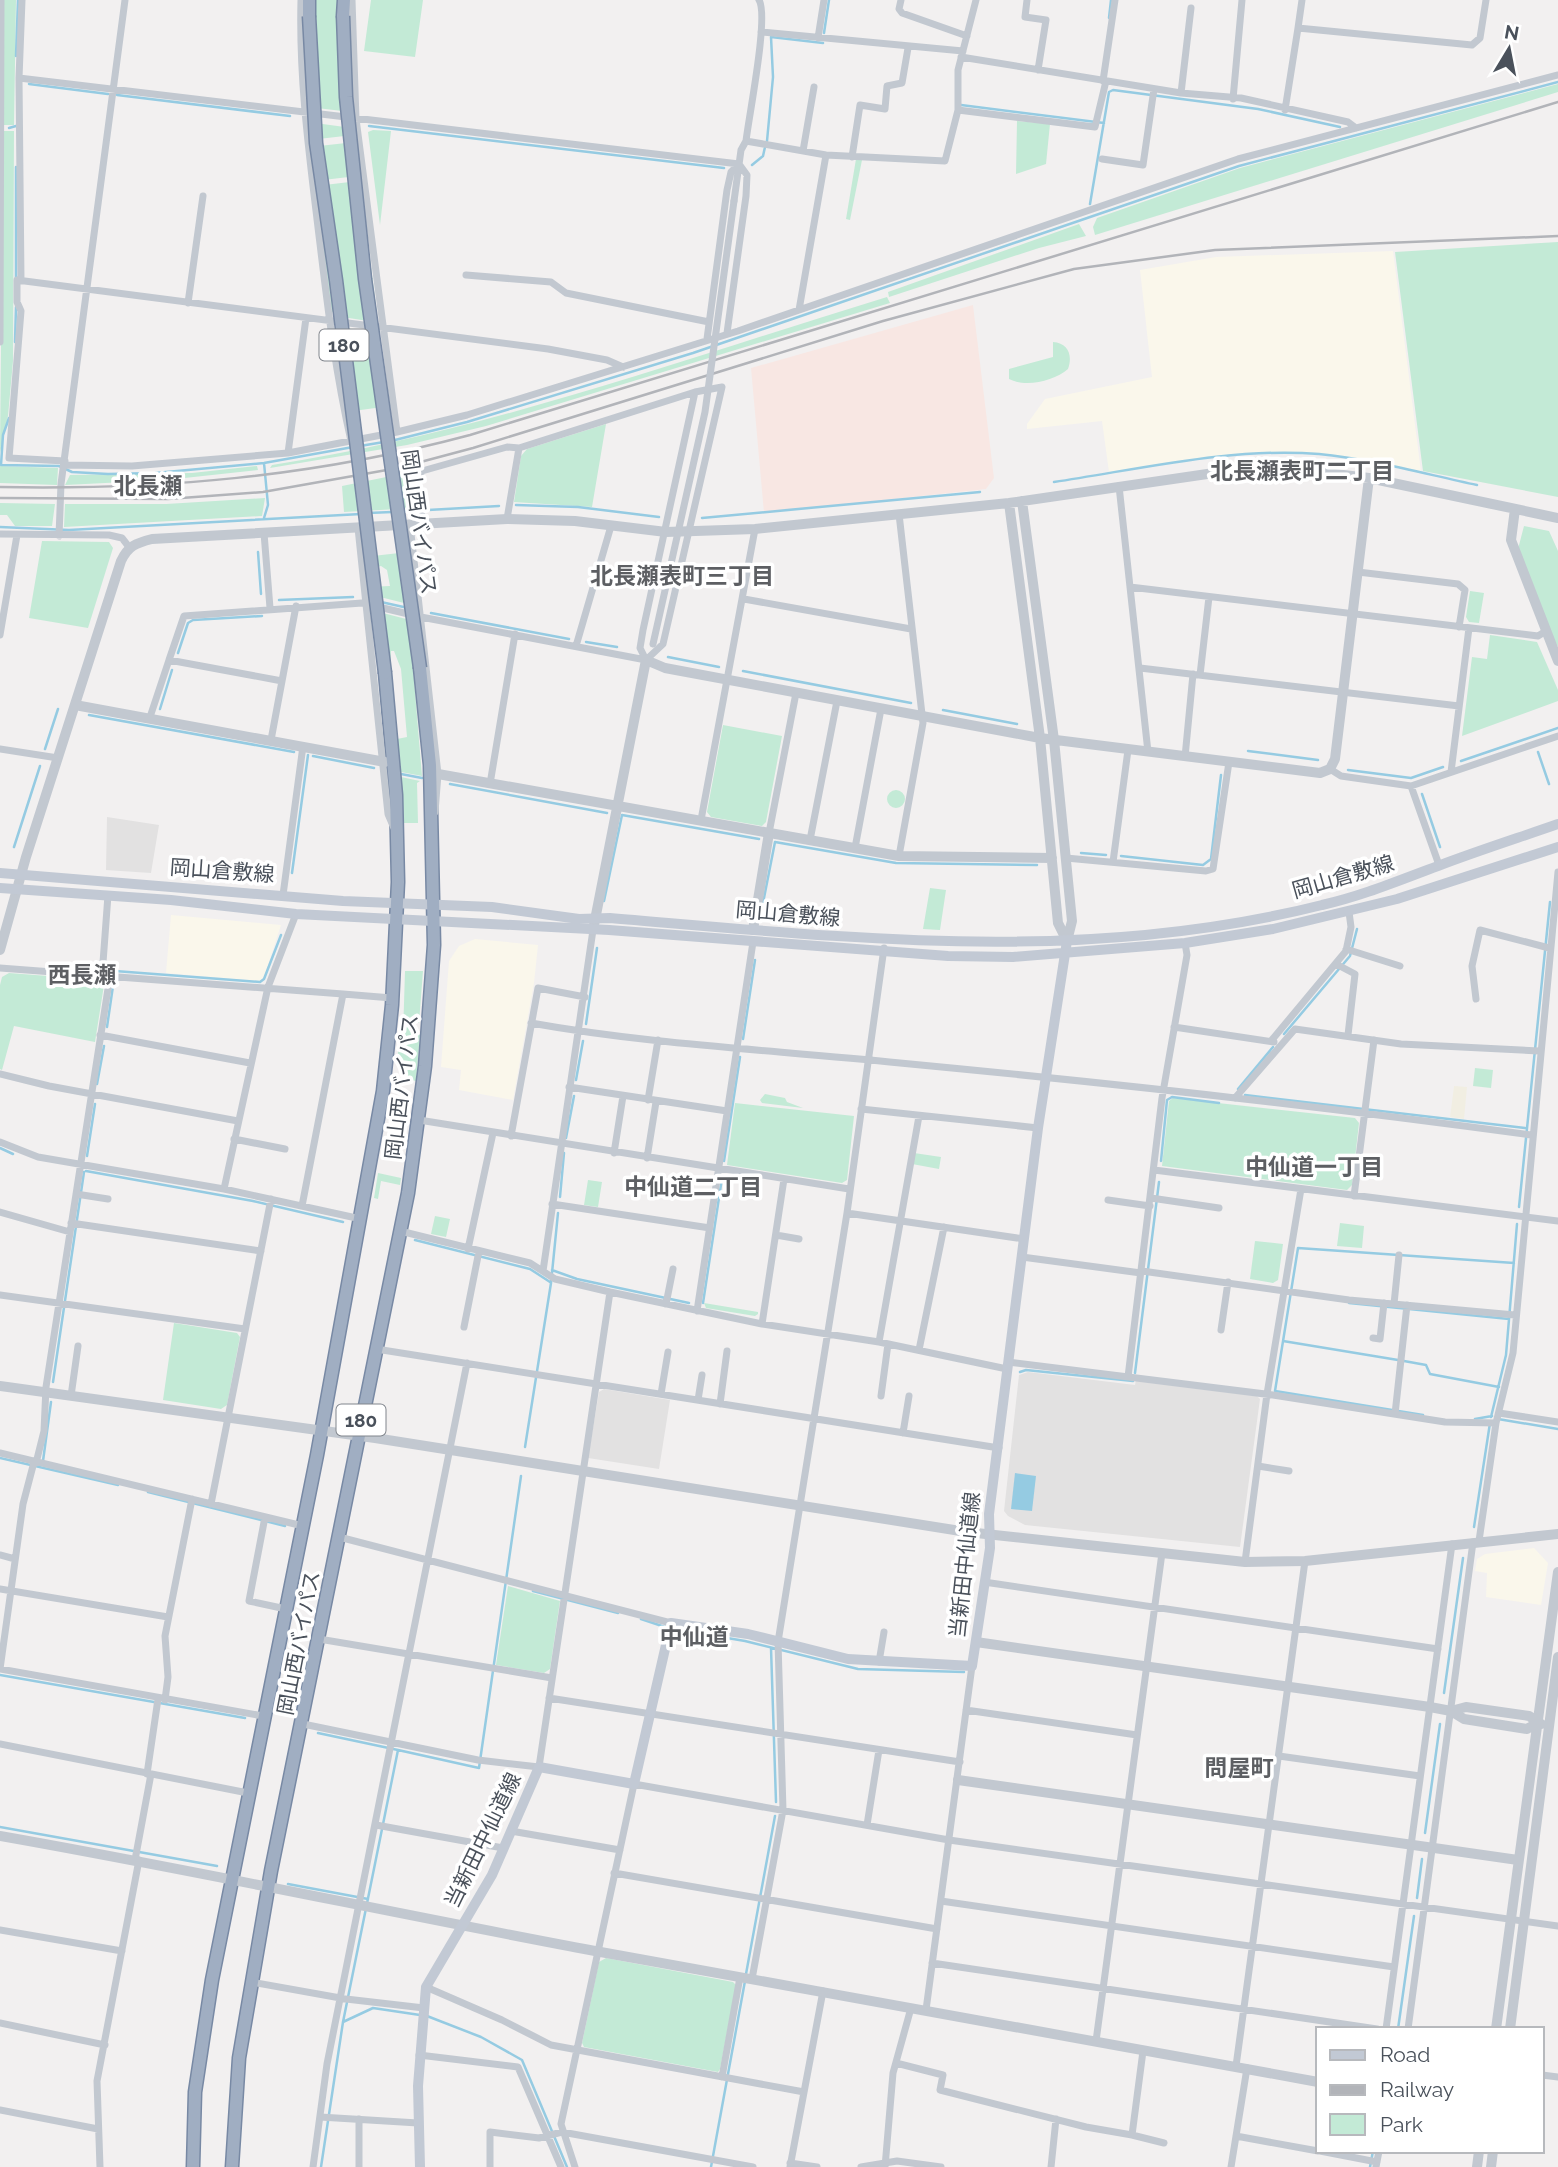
<svg xmlns="http://www.w3.org/2000/svg" width="1558" height="2167" font-family="Raleway,'Noto Sans JP',sans-serif">
	<rect width="100%" height="100%" fill="#f2f0f0"/>
	<path fill="#faf7eb" d="M1393,251L1421,472L1324,454L1283,452L1214,457L1109,472L1102,421L1027,429V424L1045,399L1152,377L1140,270L1216,257Z
		M171,915L281,925L264,977L260,981L166,973Z
		M475,939L538,945L534,983L513,1100L459,1090L461,1070L441,1067L449,961L459,946Z
		M1534,1548L1548,1563L1541,1605L1486,1597L1487,1573L1475,1571L1477,1559L1485,1554Z"/>
	<path fill="#e2e1e1" d="M107,817L159,825L151,873L106,870Z
		M1028,1372L1135,1385L1136,1380L1257,1396L1260,1399L1240,1547L1025,1525L1008,1516L1004,1511L1019,1375Z
		M604,1389L670,1400L659,1469L588,1458L599,1392Z"/>
	<path fill="#f8e7e3" d="M973,305L994,478L986,489L764,513L751,368Z"/>
	<path fill="#c3ead6" fill-rule="evenodd" d="M3,0H16L14,125H3Z
		M315,0H338L351,112L308,107L304,47Z
		M371,0H423L415,57L364,51Z
		M1558,84V92L1095,235L1093,227L1097,218L1240,168Z
		M1017,121L1050,124L1046,164L1016,174Z
		M308,122L352,128L353,135L310,140Z
		M373,130L391,131L380,225L368,132Z
		M3,131H14L13,361L8,416L0,453Z
		M355,142L377,314L368,321L336,316L331,310L310,147ZM357,176L358,181L316,186L315,181Z
		M856,159L862,160L850,220L846,219Z
		M1079,224L1086,236L1039,248L889,297L888,292Z
		M1558,242V497L1423,471L1395,252Z
		M887,297L890,303L880,306L486,426L407,445L270,468L272,465C482,433 684,359 887,297Z
		M335,326L379,334L390,406L346,412Z
		M1053,342C1068,343 1073,355 1068,369C1054,381 1026,388 1009,379V369L1053,357Z
		M606,424L592,507L514,502L521,456L527,449Z
		M0,466L58,468L57,485L0,483Z
		M257,466L258,470L166,480L65,485L70,475L192,473Z
		M411,472L416,508L344,512L342,486Z
		M265,498L262,516L64,527L65,504H166Z
		M0,503L55,504L52,526H15L7,515H0Z
		M1524,526L1549,531L1558,551V647L1549,630L1518,549Z
		M42,541L109,542L113,548L88,628L29,618Z
		M408,552L416,606L368,594L367,587L390,586L387,570L381,566L366,570L364,557Z
		M1470,591L1484,593L1479,623L1469,622L1466,617Z
		M371,610L418,622L413,668L422,776L401,772L397,739L407,737L401,669L394,651H391L390,670Z
		M1490,635L1537,642L1558,690V701L1462,736L1472,657L1487,659Z
		M723,725L782,736L766,822L762,826L711,817L707,812Z
		M401,777L420,781L417,783L418,823H403Z
		M887 799a9 9 0 1 1 18 0a9 9 0 1 1-18 0Z
		M930,888L946,890L940,930L923,929Z
		M405,971H423L419,1023H414L413,1031L420,1035L416,1081L406,1079L404,1063L397,1061L400,1036H403Z
		M9,973L100,980L104,985L95,1042L14,1026L2,1070L0,1069V985L2,977Z
		M1475,1068L1493,1070L1491,1088L1473,1086Z
		M765,1094L785,1098L787,1102L803,1108L762,1103L760,1100Z
		M1173,1098L1355,1118L1359,1123L1352,1185L1347,1190L1162,1166L1169,1101Z
		M735,1103L854,1116L847,1180L842,1183L727,1165Z
		M914,1153L941,1157L939,1169L912,1164Z
		M378,1173L401,1178L400,1185L381,1181L378,1199L374,1198Z
		M588,1180L602,1182L598,1207L584,1205Z
		M435,1216L450,1219L446,1237L431,1234Z
		M1340,1223L1364,1226L1362,1248L1337,1246Z
		M1255,1241L1283,1244L1278,1280L1273,1283L1250,1279Z
		M704,1303L758,1312V1314L755,1316L706,1308Z
		M174,1323L237,1333L240,1337L227,1405L221,1409L163,1400Z
		M508,1586L560,1601L550,1669L544,1673L496,1665Z
		M606,1958L733,1982L736,1985L720,2069L718,2072L584,2047L582,2043L599,1962Z"/>
	<path fill="#f1eee2" d="M1454,1086L1467,1087L1464,1119L1450,1117Z"/>
	<path fill="#95cbe2" d="M1015,1473L1036,1476L1032,1511L1011,1509Z"/>
	<g fill="none" stroke-linecap="round" stroke-linejoin="round">
		<path stroke="#95cbe2" stroke-width="2.5" d="M1109,18L1111,0
			M824,33L829,0
			M16,56L18,0
			M29,84L108,94
			M117,95L290,116
			M961,105L1104,123
			M369,126L724,168
			M9,128L16,126
			M767,141L773,77L771,37L823,43
			M752,165L763,156L765,147
			M1090,204L1109,92L1113,90L1258,109L1340,127
			M16,279V167
			M15,342L16,307
			M9,418L3,435L1,465L59,466L72,472L108,474L155,473L264,463L353,447
			M391,441L467,422L693,353L1239,166L1558,82
			M360,446L384,442
			M264,463L268,505L264,518
			M1054,482C1141,469 1231,447 1319,454C1372,459 1425,474 1477,485
			M516,505L578,507L659,517
			M428,510L499,506
			M403,511L417,510
			M368,513L392,512
			M702,518L980,492
			M0,527L69,530L361,514
			M258,552L261,594
			M279,600L353,597
			M381,602L408,608
			M431,613L569,639
			M586,642L617,647
			M178,653L188,623L193,620L262,616
			M668,657L719,667
			M743,671L911,703
			M160,709L172,670
			M943,710L1017,724
			M89,715L294,752
			M45,749L58,709
			M1248,751L1318,760
			M1538,752L1549,784
			M313,756L374,768
			M1461,761L1558,728
			M1348,770L1411,778L1443,767
			M401,774L422,778
			M450,784L607,813
			M1422,794L1440,847
			M14,847L40,766
			M1081,853L1106,855
			M1121,856L1203,865L1211,859L1221,775
			M292,873L308,755
			M604,901L622,815L759,839
			M763,903L775,842L896,863L1037,865
			M115,971L260,982L264,979L281,935
			M586,1024L597,948
			M107,1027L113,986
			M1284,1034L1350,956L1357,929
			M743,1039L755,960
			M576,1080L583,1041
			M97,1084L104,1046
			M1238,1089L1273,1047
			M1245,1095L1525,1128
			M566,1138L574,1096
			M0,1148L13,1154
			M87,1156L95,1104
			M724,1161L740,1057
			M1161,1161L1167,1100L1172,1097L1219,1103
			M86,1171L253,1201L343,1222
			M560,1197L564,1153
			M1519,1207L1550,902
			M415,1240L530,1269L550,1282
			M552,1270L577,1279L689,1303
			M703,1303L722,1178
			M1349,1303L1509,1319
			M1283,1341L1398,1360
			M1404,1361L1426,1365L1430,1374L1499,1387
			M1020,1372L1026,1370L1133,1381
			M1135,1373L1159,1182
			M53,1382L84,1172
			M1423,1415L1275,1391L1298,1248L1514,1263
			M1491,1417L1506,1355L1517,1224
			M1475,1419L1492,1416
			M1498,1419L1558,1429
			M525,1447L551,1283L558,1213
			M0,1458L118,1485
			M43,1461L51,1402
			M148,1492L285,1526
			M1474,1527L1490,1423
			M533,1591L618,1613
			M641,1619L668,1628
			M674,1629L745,1641L858,1669L964,1672
			M771,1648L776,1802
			M0,1675L245,1718
			M1444,1693L1463,1558
			M318,1733L398,1750
			M0,1827L217,1866
			M1425,1833L1440,1724
			M288,1884L368,1899
			M1417,1898L1422,1859
			M746,1974L775,1816
			M427,2016L481,2037L522,2060L567,2167
			M343,2022L373,2008L420,2015
			M1398,2029L1414,1916
			M321,2167L343,2022L398,1750L479,1768L521,1476
			M711,2167L745,1981
			M1370,2167L1373,2151"/>
		<defs>
			<path id="trunk" d="M309,16V0
				M343,16L344,0
				M193,2167L195,2092L212,1980L317,1455L383,1091L392,1005L398,882L396,795L385,673
				M232,2167L239,2058L271,1871L408,1193L425,1066L434,945L430,765L420,668"/>
		</defs>
		<use href="#trunk" stroke="#7889a4" stroke-width="15"/>
		<path stroke="#c2c8d0" stroke-width="7" d="M301,0C299,74 308,145 317,219C326,293 334,367 351,441
			M352,0L356,119L397,432
			M901,0L899,9L902,13L967,36
			M1027,0L1025,17L1046,20L1038,70
			M1298,28L1302,0
			M761,32L963,51
			M818,38L824,0
			M961,57L1181,93L1241,98L1348,122L1356,128
			M19,78L739,164L747,175L746,196L727,333
			M1103,81L1115,0
			M1181,93L1191,8
			M1233,99L1242,0
			M958,110L1095,127L1106,81
			M1285,110L1298,28L1472,45L1480,38L1486,0
			M746,141L826,155L945,161L958,110V70L976,0
			M803,151L814,87
			M852,157L860,105L885,109L887,86L902,83L908,48
			M1102,159L1143,165L1154,89
			M734,201L741,150L746,141C749,115 769,16 759,0
			M466,275L551,282L566,293L709,322
			M21,281L19,78L22,0
			M188,303L203,196
			M799,310L826,155
			M707,339L727,190L731,172L738,165
			M0,342L1,0
			M288,453L306,318
			M65,461L9,458L21,311L17,302V280L548,349L607,360L623,367
			M64,465L132,466L288,453L397,432L467,415L738,331L1238,159L1558,75
			M1119,486L1148,752
			M507,519L519,448
			M423,524L417,481L422,471L507,447L519,448L695,392L722,387L663,644L646,660
			M410,525L438,774L435,812
			M358,528L388,814L394,828
			M264,533L270,608
			M0,534L109,535L122,538L129,547
			M59,536L61,484L125,0
			M1358,572L1458,584L1465,590L1459,627
			M1130,587L1538,636L1546,631
			M744,599L911,629
			M0,635L17,535
			M576,646L611,526
			M169,660L184,616L362,603L421,617L646,660
			M646,660L640,648L643,630L695,392
			M1140,668L1459,706
			M1200,675L1209,597
			M150,717L169,660L282,681
			M271,740L296,606
			M0,749L58,758
			M1185,757L1193,674
			M1330,769L1341,776L1411,786L1558,736
			M1451,772L1469,628
			M490,784L515,634
			M1411,786L1439,865
			M701,820L755,529
			M769,833L796,693
			M810,840L837,701
			M855,848L881,709
			M899,856L923,723L899,514
			M1066,858L1206,871L1213,869L1229,762
			M1113,862L1128,750
			M283,895L303,746
			M1346,949L1400,966
			M1336,964L1355,974L1348,1035
			M0,968L343,994L302,1206
			M102,976L108,895
			M343,994L392,998
			M1476,999L1472,966L1480,930L1549,948
			M531,1023C653,1045 777,1050 900,1063C1110,1083 1321,1106 1531,1135
			M1174,1027L1274,1042
			M100,1035L250,1063
			M1271,1041L1346,951L1351,927L1349,912
			M0,1074L49,1086L238,1121
			M569,1087L727,1111
			M1235,1098L1295,1029L1401,1044L1539,1051
			M648,1100L658,1040
			M861,1109L1038,1128
			M419,1120L849,1189
			M511,1136L538,988L585,997
			M234,1139L285,1149
			M0,1142L38,1157L224,1189L361,1219
			M614,1153L623,1096
			M647,1158L656,1102
			M1154,1170L1558,1221
			M224,1189L268,987L296,914
			M76,1194L108,1199
			M1354,1196L1374,1040
			M1151,1198L1219,1208
			M1108,1200L1150,1206
			M552,1204L710,1228
			M0,1212L70,1232
			M847,1213L1024,1239
			M71,1223L261,1251
			M400,1231L530,1263L555,1279L610,1292L762,1324L879,1342L1007,1369
			M776,1235L799,1239
			M468,1249L493,1133
			M1022,1257L1141,1273
			M543,1271L593,930
			M1142,1271L1349,1300L1515,1315
			M0,1295L245,1329
			M666,1304L673,1269
			M1394,1304L1399,1255
			M697,1311L753,942
			M762,1324L784,1179
			M464,1327L479,1251
			M1221,1330L1228,1282
			M1373,1338L1380,1339L1384,1303
			M879,1342L919,1116
			M376,1349L999,1448
			M919,1350L944,1227
			M1008,1362L1273,1395L1445,1422L1496,1423
			M1128,1377L1162,1098L1187,955L1185,943
			M661,1394L668,1352
			M71,1396L78,1346
			M881,1396L888,1344
			M698,1400L702,1375
			M720,1404L727,1351
			M1499,1413L1558,1422
			M1395,1414L1407,1305
			M903,1433L909,1396
			M0,1453L303,1526
			M36,1463L44,1431L46,1387L110,976
			M1258,1466L1289,1471
			M211,1504L271,1199
			M265,1517L249,1601L286,1609
			M339,1537L671,1623
			M1479,1541L1496,1423L1513,1353L1558,872
			M0,1555L15,1559
			M1245,1562L1267,1394L1301,1189
			M984,1582L1438,1649
			M0,1589L168,1617
			M319,1639L552,1678
			M879,1662L884,1632
			M0,1669L263,1716
			M0,1669L23,1504L34,1462
			M549,1698L960,1762
			M165,1700L168,1677L165,1636L192,1499
			M966,1710L1137,1735
			M303,1724L478,1760L539,1767L610,1292
			M0,1744L248,1793
			M1279,1756L1420,1776
			M147,1774L158,1699
			M376,1825L503,1848
			M867,1825L879,1750
			M511,1831L620,1850
			M135,1860L151,1774
			M614,1873L937,1929
			M941,1901L1394,1967
			M0,1930L122,1951
			M932,1963L1377,2029
			M752,1979L783,1810L778,1642L847,1213L884,948
			M251,1982L346,1999L424,2008
			M426,1987L502,2020L551,2045L804,2092
			M926,2010L972,1666
			M0,2023L105,2045
			M1386,2029L1452,1544
			M1408,2029L1473,1542
			M1096,2041L1162,1553
			M419,2055L518,2067L561,2167
			M896,2063L943,2075L940,2090L1086,2127L1132,2135L1143,2051
			M1236,2066L1305,1561
			M1542,2075L1558,2077
			M722,2077L740,1977
			M0,2110L98,2129
			M320,2117L418,2123
			M359,2119V2167
			M1132,2135L1164,2143
			M1236,2136L1318,2151
			M1320,2151L1377,2162
			M790,2163L817,2167
			M100,2167L97,2081L139,1860
			M313,2167L327,2064L467,1363
			M490,2167V2132L539,2138L562,2132L753,2167
			M575,2167L561,2124L634,1784L949,1840L1558,1926
			M790,2167L823,1991
			M861,2167L897,2161L941,2167
			M885,2167L893,2073L911,2008
			M1051,2167L1056,2119
			M1231,2167L1247,2068
			M1376,2167L1379,2151"/>
		<path stroke="#c2c8d0" stroke-width="10" d="M1022,501L1054,740L1072,921L1067,941
			M1009,503L1040,738L1058,923L1067,941
			M1515,509L1511,540L1558,661
			M75,705L385,762
			M438,774L899,856L1052,858
			M594,925L646,660L665,668L1040,738L1320,773L1330,769L1335,759L1369,478
			M753,930L769,833
			M0,950L26,857L121,561C128,546 136,543 152,539L507,519L575,521L666,532L755,529L1009,503L1214,473L1283,468L1369,478L1558,518
			M0,1386L375,1438L967,1532L1245,1562L1305,1561L1558,1534
			M976,1642L1430,1707L1451,1711L1464,1719L1527,1729L1537,1723
			M1451,1711L1466,1707L1529,1716L1541,1724
			M958,1780L1518,1860
			M0,1836C199,1871 397,1914 595,1951C836,1995 1078,2037 1318,2082
			M1496,2029L1558,1572
			M1510,2029L1558,1657
			M1477,2167L1479,2151
			M1491,2167L1493,2151"/>
		<path stroke="#c2c9d4" stroke-width="10" d="M0,873L343,901L492,907L579,919L610,918C851,938 1084,965 1322,905C1362,896 1400,880 1438,866C1477,851 1518,838 1558,824
			M0,888L171,900L296,914L609,930L948,956L1013,957L1185,943L1273,929L1397,899L1558,847
			M420,2167L418,2086L426,1987L492,1875L539,1767L634,1784L671,1623L748,1634L848,1659L972,1666L990,1548L989,1514L1038,1128L1067,941"/>
		<use href="#trunk" stroke="#a0aec2" stroke-width="12"/>
		<path stroke="#b2b4b9" stroke-width="2.5" d="M0,487C162,490 313,477 470,435L1558,102
			M0,498L168,499L263,492L398,468L473,448L883,321L1074,269L1215,250L1558,236"/>
		<defs>
			<path id="trunk-bridge" d="M309,16L316,143L336,280L385,673
				M343,16L346,97L365,279L420,668"/>
		</defs>
		<use href="#trunk-bridge" stroke="#7889a4" stroke-width="15" stroke-linecap="butt"/>
		<path stroke="#c2c8d0" stroke-width="7" d="M653,644L705,412L734,201"/>
		<use href="#trunk-bridge" stroke="#a0aec2" stroke-width="12"/>
	</g>
	<g text-anchor="middle" stroke-width="7" stroke-linejoin="round" paint-order="stroke">
		<g fill="#fff" stroke="#80858c" stroke-width="2">
			<rect x="319.5" y="329.5" width="49" height="31" rx="5"/>
			<rect x="336.5" y="1404.5" width="49" height="31" rx="5"/>
		</g>
		<g font-size="19" font-weight="bold" fill="#4a515b">
			<text x="344" y="352">180</text>
			<text x="361" y="1427">180</text>
		</g>
		<g font-size="21" fill="#4a515b" stroke="#fff">
			<text transform="translate(419 522) rotate(82)" y="7">岡山西バイパス</text>
			<text transform="translate(222 871) rotate(4)" y="7">岡山倉敷線</text>
			<text transform="translate(1343 877) rotate(-16)" y="7">岡山倉敷線</text>
			<text transform="translate(788 914) rotate(5)" y="7">岡山倉敷線</text>
			<text transform="translate(402 1087) rotate(-83)" y="7">岡山西バイパス</text>
			<text transform="translate(965 1565) rotate(-84)" y="7">当新田中仙道線</text>
			<text transform="translate(299 1643) rotate(-79)" y="7">岡山西バイパス</text>
			<text transform="translate(483 1840) rotate(-64)" y="7">当新田中仙道線</text>
		</g>
		<g font-size="23" font-weight="bold" fill="#5d5f63" stroke="#fff">
			<text x="1302" y="479">北長瀬表町二丁目</text>
			<text x="148" y="494">北長瀬</text>
			<text x="682" y="584">北長瀬表町三丁目</text>
			<text x="82" y="983">西長瀬</text>
			<text x="1314" y="1175">中仙道一丁目</text>
			<text x="693" y="1195">中仙道二丁目</text>
			<text x="694" y="1645">中仙道</text>
			<text x="1239" y="1776">問屋町</text>
		</g>
	</g>
	<rect x="1316" y="2027" width="228" height="126" fill="#ffffff" stroke="#b7b9bd" stroke-width="2"/>
	<rect x="1330" y="2050" width="35" height="10" fill="#c2c9d4" stroke="#b7b9bd" stroke-width="2"/>
	<text x="1380" y="2062" font-size="21" fill="#4a515b">Road</text>
	<rect x="1330" y="2085" width="35" height="10" fill="#b2b4b9" stroke="#b7b9bd" stroke-width="2"/>
	<text x="1380" y="2097" font-size="21" fill="#4a515b">Railway</text>
	<rect x="1330" y="2114" width="35" height="21" fill="#c3ead6" stroke="#b7b9bd" stroke-width="2"/>
	<text x="1380" y="2132" font-size="21" fill="#4a515b">Park</text>
	<g transform="translate(1509 49) rotate(10)" stroke="#ffffff" stroke-width="5" paint-order="stroke">
	<path d="M0-5L12 26L0 18L-12 26Z" fill="#4a515b"/>
	<text y="-10" font-size="19" font-weight="bold" text-anchor="middle" fill="#4a515b">N</text>
	</g>
</svg>
